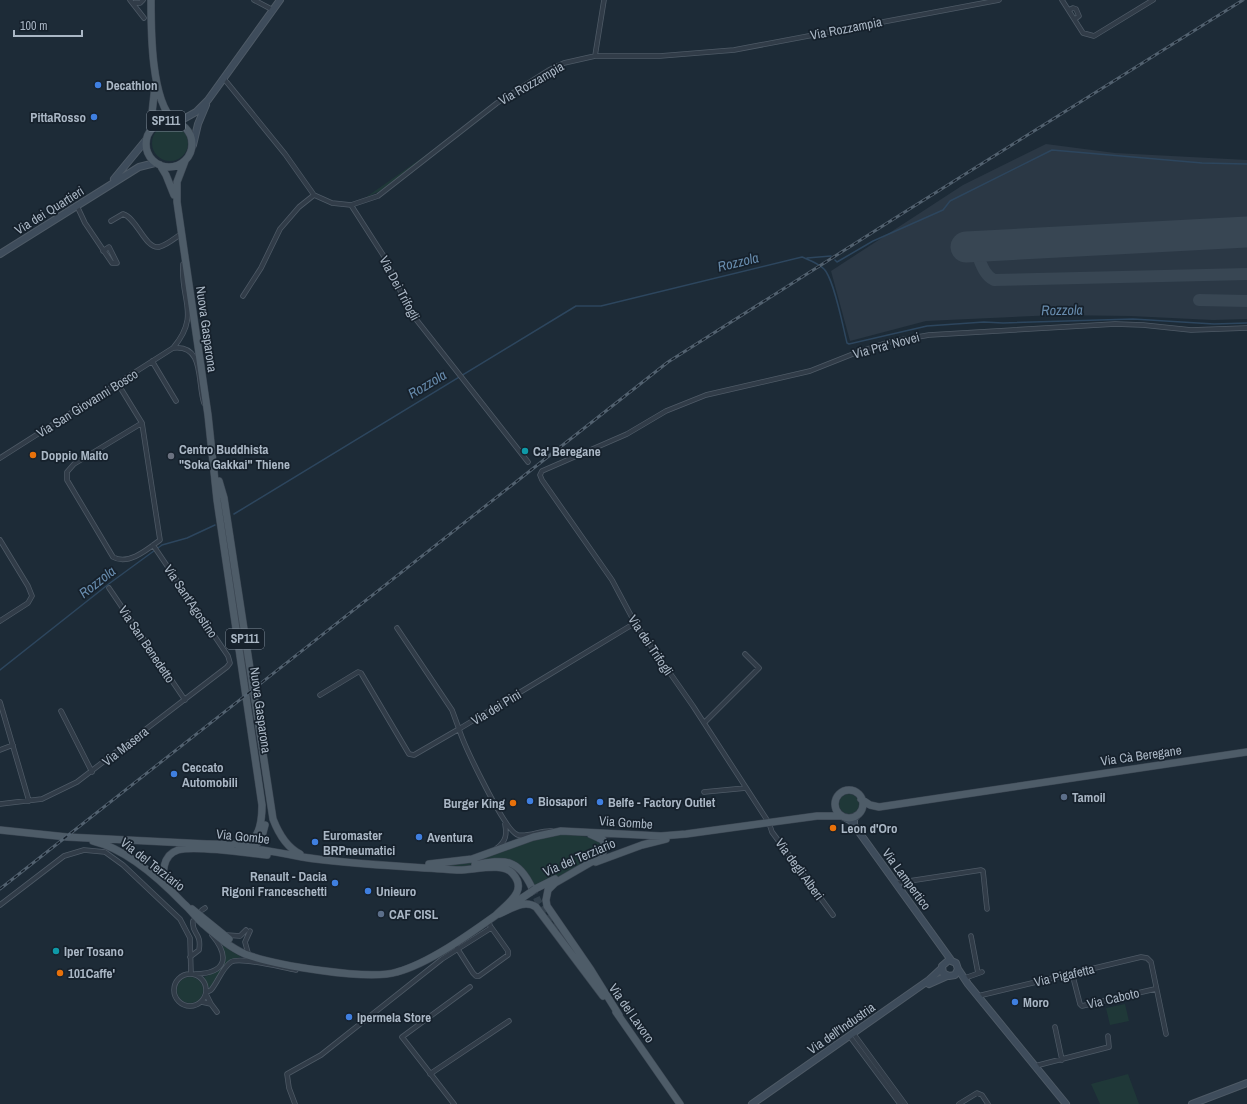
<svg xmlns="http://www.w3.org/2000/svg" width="1247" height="1104" font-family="'Archivo Narrow',sans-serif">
	<rect width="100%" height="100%" fill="#1d2b37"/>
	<path fill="#2b3845" d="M1046,144L1115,153L1247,160V319L1213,320L1130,316L1056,315L926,321L850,341L831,271L963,185Z"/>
	<path fill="#1f3838" d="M152 143a18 18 0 1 1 36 0a18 18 0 1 1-36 0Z
		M436,148L382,190L365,198Z
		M839 804a10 10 0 1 1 20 0a10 10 0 1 1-20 0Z
		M559,833L596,838L602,844L601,853L573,870L534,887L519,865L479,862L459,868L440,866L470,863L518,844Z
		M222,944L241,957C222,960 222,978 209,988L204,977C222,970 230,967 222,944Z
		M177 990a13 13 0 1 1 26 0a13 13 0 1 1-26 0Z
		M1125,1004L1129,1021L1110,1025L1106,1008Z
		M1128,1074L1139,1104H1100L1091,1084Z"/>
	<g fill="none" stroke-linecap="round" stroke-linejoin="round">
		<path stroke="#2d465e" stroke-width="1.5" d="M807,258L831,256
			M835,260L837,262L873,241L943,210L950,201L1052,150L1202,163L1247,164
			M234,514L576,306H601L802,257C809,260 818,263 824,269C834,279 843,327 847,343L849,344L927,326L984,322L1003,323L1133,319L1214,324L1247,323
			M0,670L110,583L162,545L187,538L215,525"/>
		<path stroke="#384653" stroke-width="12" d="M980,246L977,254C981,263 984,275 994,280L1247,274
			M1199,300L1247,301"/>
		<path stroke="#384653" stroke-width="31" d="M966,247L1247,232"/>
		<path stroke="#32404c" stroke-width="7" stroke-dasharray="7 3.5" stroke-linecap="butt" d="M532,888L538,901L563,937"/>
		<defs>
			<path id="street" d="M130,0L144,18
				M254,0L273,10
				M1062,0L1083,33L1094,36L1153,0
				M134,3H140L143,0
				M1069,10L1073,8L1076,9L1079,16L1075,19
				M595,56L604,0
				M225,76V80L285,154L314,195L332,203L351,205L378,196L497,103L549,70L564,63L595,56H660L734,50L999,0
				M351,205L385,258L407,305L415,318L528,462
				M77,206L85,223L112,263H117L109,247L103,251
				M111,221L123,214C137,218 145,249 159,247C167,245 175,238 181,234
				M243,296L261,268L280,229L299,207L314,195
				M173,348C205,344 197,383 204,403
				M152,361L176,401
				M118,384L142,423L160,540C148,549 128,566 113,557L67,480V472L74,464L142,423
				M0,458L173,348C201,315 180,300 183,264
				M0,540L28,586L32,596L28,603L0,621
				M109,588L185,700
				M397,628L452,710L459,729L635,623
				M320,695L358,672L361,673L409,754L414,755L459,729C464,745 505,832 518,835C529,837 541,830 552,831
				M0,702L29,801
				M61,711L92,772
				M704,723L759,668L745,654
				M0,750L13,745
				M704,792L746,788
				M0,804L42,799L77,782L227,667L230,663L228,656L153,545
				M497,848C506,841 507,835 505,824
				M896,883L981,870L983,871L987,909
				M0,905L64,856L84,850L105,852L123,865L180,919L190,938L191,974
				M202,910L205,908
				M833,915L772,832L769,823L693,706L635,623L612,580L542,480L540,475L542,471L627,434L666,411L706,395L810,371L858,352L889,342L929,335L1115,324L1143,325L1191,330L1247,328
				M226,935L240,936L246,930
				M971,936L978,973
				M457,948L473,973L476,976H479L508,955V951L491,927
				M248,953L245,942L250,931
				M190,957L199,950C202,932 191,934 193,921
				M1072,973L1080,1004L1082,1006L1155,989
				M174 990a16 16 0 1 1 32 0a16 16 0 1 1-32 0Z
				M196,974C225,973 231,958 212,935
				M965,978L982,972
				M207,992L211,990C218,982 222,968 231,962C240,956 283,968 296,970
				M978,996L1141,957L1147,958L1151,962L1166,1034
				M202,1002L211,1004L206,994
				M211,1004L217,1012
				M1055,1027L1062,1060
				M853,1033L905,1104
				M851,1038L900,1104
				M1035,1066L1109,1047L1108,1036
				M430,1074L509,1021
				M295,1104L289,1088L287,1074L321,1055L442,959L491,928L488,920
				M454,1104L402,1037L470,987
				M959,1104L977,1093L982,1095L988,1104"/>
			<path id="secondary" d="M178,122L196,112L208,100L280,0
				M193,145L198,124L206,105
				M114,179L146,140
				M0,254L139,167L155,163
				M846,818L851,821L951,960
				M854,827V819L856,816
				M958,969L955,975L949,976L943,973L942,966L949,960L956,963L958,969L968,984L1066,1104
				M929,984L947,976
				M752,1104L929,980L942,968
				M1192,1104L1247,1083"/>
			<path id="primary" d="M151,0C151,30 151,101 174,121
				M146 144a23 23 0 1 1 46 0a23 23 0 1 1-46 0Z
				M150,131L155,86
				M185,161L177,182V202L208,415L217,500L262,805C262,854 241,843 203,844
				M160,165L166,175L174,195
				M219,481L224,498L273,819C278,832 286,847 300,854
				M835 804a14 14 0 1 1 28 0a14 14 0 1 1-28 0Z
				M861,799L870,805L879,807L1247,752
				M0,830L67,837L207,844
				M590,834L603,840C606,847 604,852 600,857L555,883L548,890L546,900L547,906L591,970L619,1015
				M93,841C126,849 161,880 184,904C191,910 196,918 203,924C216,935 229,947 245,954C274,965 368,981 397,972C430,963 471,933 499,913
				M239,847C260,849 281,853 302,857C353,865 406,866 457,870C472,871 503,861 513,874C528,891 508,903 496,915
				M251,849L261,840L265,825
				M596,862L642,845L666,839
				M429,864L472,859L533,837L561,831L661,836L686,834L817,816H841
				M475,865C505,859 518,858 532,888
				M167,887C161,875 162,855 178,850C196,845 246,853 267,855
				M535,889L555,879
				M513,904L531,892
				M192,909L229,939
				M499,914C511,909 524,899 536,907L603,996
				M616,1012L680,1104"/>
		</defs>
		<use href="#street" stroke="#4e5a66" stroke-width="5.5"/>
		<use href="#secondary" stroke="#4e5a66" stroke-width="8"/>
		<use href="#primary" stroke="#3a4551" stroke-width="8"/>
		<use href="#street" stroke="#313c48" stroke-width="4"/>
		<use href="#secondary" stroke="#3e4c5b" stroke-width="6"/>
		<use href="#primary" stroke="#4e5c68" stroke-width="7"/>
		<defs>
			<path id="rail" d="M0,889L668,362L892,220L1243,0"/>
		</defs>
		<use href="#rail" stroke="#52616f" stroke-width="3"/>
		<use href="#rail" stroke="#16212c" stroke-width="1.5" stroke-dasharray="4.5" stroke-linecap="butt"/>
		<defs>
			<path id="primary-bridge" d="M531,892L535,889"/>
		</defs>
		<use href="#primary-bridge" stroke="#3a4551" stroke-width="8" stroke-linecap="butt"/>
		<use href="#primary-bridge" stroke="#4e5c68" stroke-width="7"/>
	</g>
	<g fill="#3f7fe0" stroke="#16212c" stroke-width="1.5">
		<circle cx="98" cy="85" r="4"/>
		<circle cx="94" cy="117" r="4"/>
		<circle cx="174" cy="774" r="4"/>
		<circle cx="530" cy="801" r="4"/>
		<circle cx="600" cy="802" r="4"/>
		<circle cx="419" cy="837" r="4"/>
		<circle cx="315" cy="842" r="4"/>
		<circle cx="335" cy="883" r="4"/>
		<circle cx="368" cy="891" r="4"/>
		<circle cx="1015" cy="1002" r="4"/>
		<circle cx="349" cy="1017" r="4"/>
	</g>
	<g fill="#0f9aa8" stroke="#16212c" stroke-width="1.5">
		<circle cx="525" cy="451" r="4"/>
		<circle cx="56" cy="951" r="4"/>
	</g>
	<g fill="#e8710a" stroke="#16212c" stroke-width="1.5">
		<circle cx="33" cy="455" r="4"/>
		<circle cx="513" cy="803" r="4"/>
		<circle cx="833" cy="828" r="4"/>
		<circle cx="60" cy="973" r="4"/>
	</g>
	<circle fill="#6b7280" stroke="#16212c" stroke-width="1.5" cx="171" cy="456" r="4"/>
	<g fill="#5c6f8a" stroke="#16212c" stroke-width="1.5">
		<circle cx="1064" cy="797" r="4"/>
		<circle cx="381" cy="914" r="4"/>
	</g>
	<g text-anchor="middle" stroke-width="3.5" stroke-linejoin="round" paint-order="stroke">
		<g fill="#16212c" stroke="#7e8a97" stroke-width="1">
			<rect x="147" y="111" width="38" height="20" rx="3"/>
			<rect x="226" y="629" width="38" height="20" rx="3"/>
		</g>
		<g font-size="12" font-weight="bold" fill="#aab7c5">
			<text x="166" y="125">SP111</text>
			<text x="245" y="643">SP111</text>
		</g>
		<g font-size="13" fill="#aab7c5" stroke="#16212c">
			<text transform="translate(846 28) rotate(-11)" y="5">Via Rozzampia</text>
			<text transform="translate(531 83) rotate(-30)" y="5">Via Rozzampia</text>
			<text transform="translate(49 210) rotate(-32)" y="5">Via dei Quartieri</text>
			<text transform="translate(400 288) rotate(62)" y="5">Via Dei Trifogli</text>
			<text transform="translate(207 329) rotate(82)" y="5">Nuova Gasparona</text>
			<text transform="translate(886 345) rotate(-15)" y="5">Via Pra' Novei</text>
			<text transform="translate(87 403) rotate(-32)" y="5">Via San Giovanni Bosco</text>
			<text transform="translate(191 601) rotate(56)" y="5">Via Sant'Agostino</text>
			<text transform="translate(147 644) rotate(56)" y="5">Via San Benedetto</text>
			<text transform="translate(651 645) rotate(56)" y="5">Via dei Trifogli</text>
			<text transform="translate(496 707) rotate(-31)" y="5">Via dei Pini</text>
			<text transform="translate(261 710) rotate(82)" y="5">Nuova Gasparona</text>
			<text transform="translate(125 746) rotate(-38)" y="5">Via Masera</text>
			<text transform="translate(1141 755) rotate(-8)" y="5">Via Cà Beregane</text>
			<text transform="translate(626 822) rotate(4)" y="5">Via Gombe</text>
			<text transform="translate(243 836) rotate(6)" y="5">Via Gombe</text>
			<text transform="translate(579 857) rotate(-23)" y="5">Via del Terziario</text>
			<text transform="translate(153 864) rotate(38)" y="5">Via del Terziario</text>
			<text transform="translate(800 869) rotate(54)" y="5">Via degli Alberi</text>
			<text transform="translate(907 879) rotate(54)" y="5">Via Lampertico</text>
			<text transform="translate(1064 975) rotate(-13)" y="5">Via Pigafetta</text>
			<text transform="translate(1113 998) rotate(-13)" y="5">Via Caboto</text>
			<text transform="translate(632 1013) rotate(55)" y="5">Via del Lavoro</text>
			<text transform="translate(841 1028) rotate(-35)" y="5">Via dell'Industria</text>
		</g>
		<g font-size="13" font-weight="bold" fill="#aab7c5" stroke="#16212c" text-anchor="start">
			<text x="106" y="90">Decathlon</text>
			<text x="86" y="122" text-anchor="end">PittaRosso</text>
			<text x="179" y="454">Centro Buddhista<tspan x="179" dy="15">"Soka Gakkai" Thiene</tspan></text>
			<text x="533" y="456">Ca' Beregane</text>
			<text x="41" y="460">Doppio Malto</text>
			<text x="182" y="772">Ceccato<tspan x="182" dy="15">Automobili</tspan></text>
			<text x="1072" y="802">Tamoil</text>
			<text x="538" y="806">Biosapori</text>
			<text x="608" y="807">Belfe - Factory Outlet</text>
			<text x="505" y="808" text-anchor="end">Burger King</text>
			<text x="841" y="833">Leon d'Oro</text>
			<text x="323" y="840">Euromaster<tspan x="323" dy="15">BRPneumatici</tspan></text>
			<text x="427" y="842">Aventura</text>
			<text x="327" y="881" text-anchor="end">Renault - Dacia<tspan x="327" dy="15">Rigoni Franceschetti</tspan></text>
			<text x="376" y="896">Unieuro</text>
			<text x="389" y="919">CAF CISL</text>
			<text x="64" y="956">Iper Tosano</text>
			<text x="68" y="978">101Caffe'</text>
			<text x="1023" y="1007">Moro</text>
			<text x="357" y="1022">Ipermela Store</text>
		</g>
		<g font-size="14" font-style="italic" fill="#678bac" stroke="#16212c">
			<text transform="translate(738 262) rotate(-14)" y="5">Rozzola</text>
			<text transform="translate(1062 310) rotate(-1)" y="5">Rozzola</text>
			<text transform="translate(427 384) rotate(-31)" y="5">Rozzola</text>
			<text transform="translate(97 582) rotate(-38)" y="5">Rozzola</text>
		</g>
	</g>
	<path d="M14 30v6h68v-6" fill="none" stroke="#aab7c5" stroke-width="2"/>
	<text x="20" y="30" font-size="12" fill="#aab7c5" stroke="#16212c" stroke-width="3" paint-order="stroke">100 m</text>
</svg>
